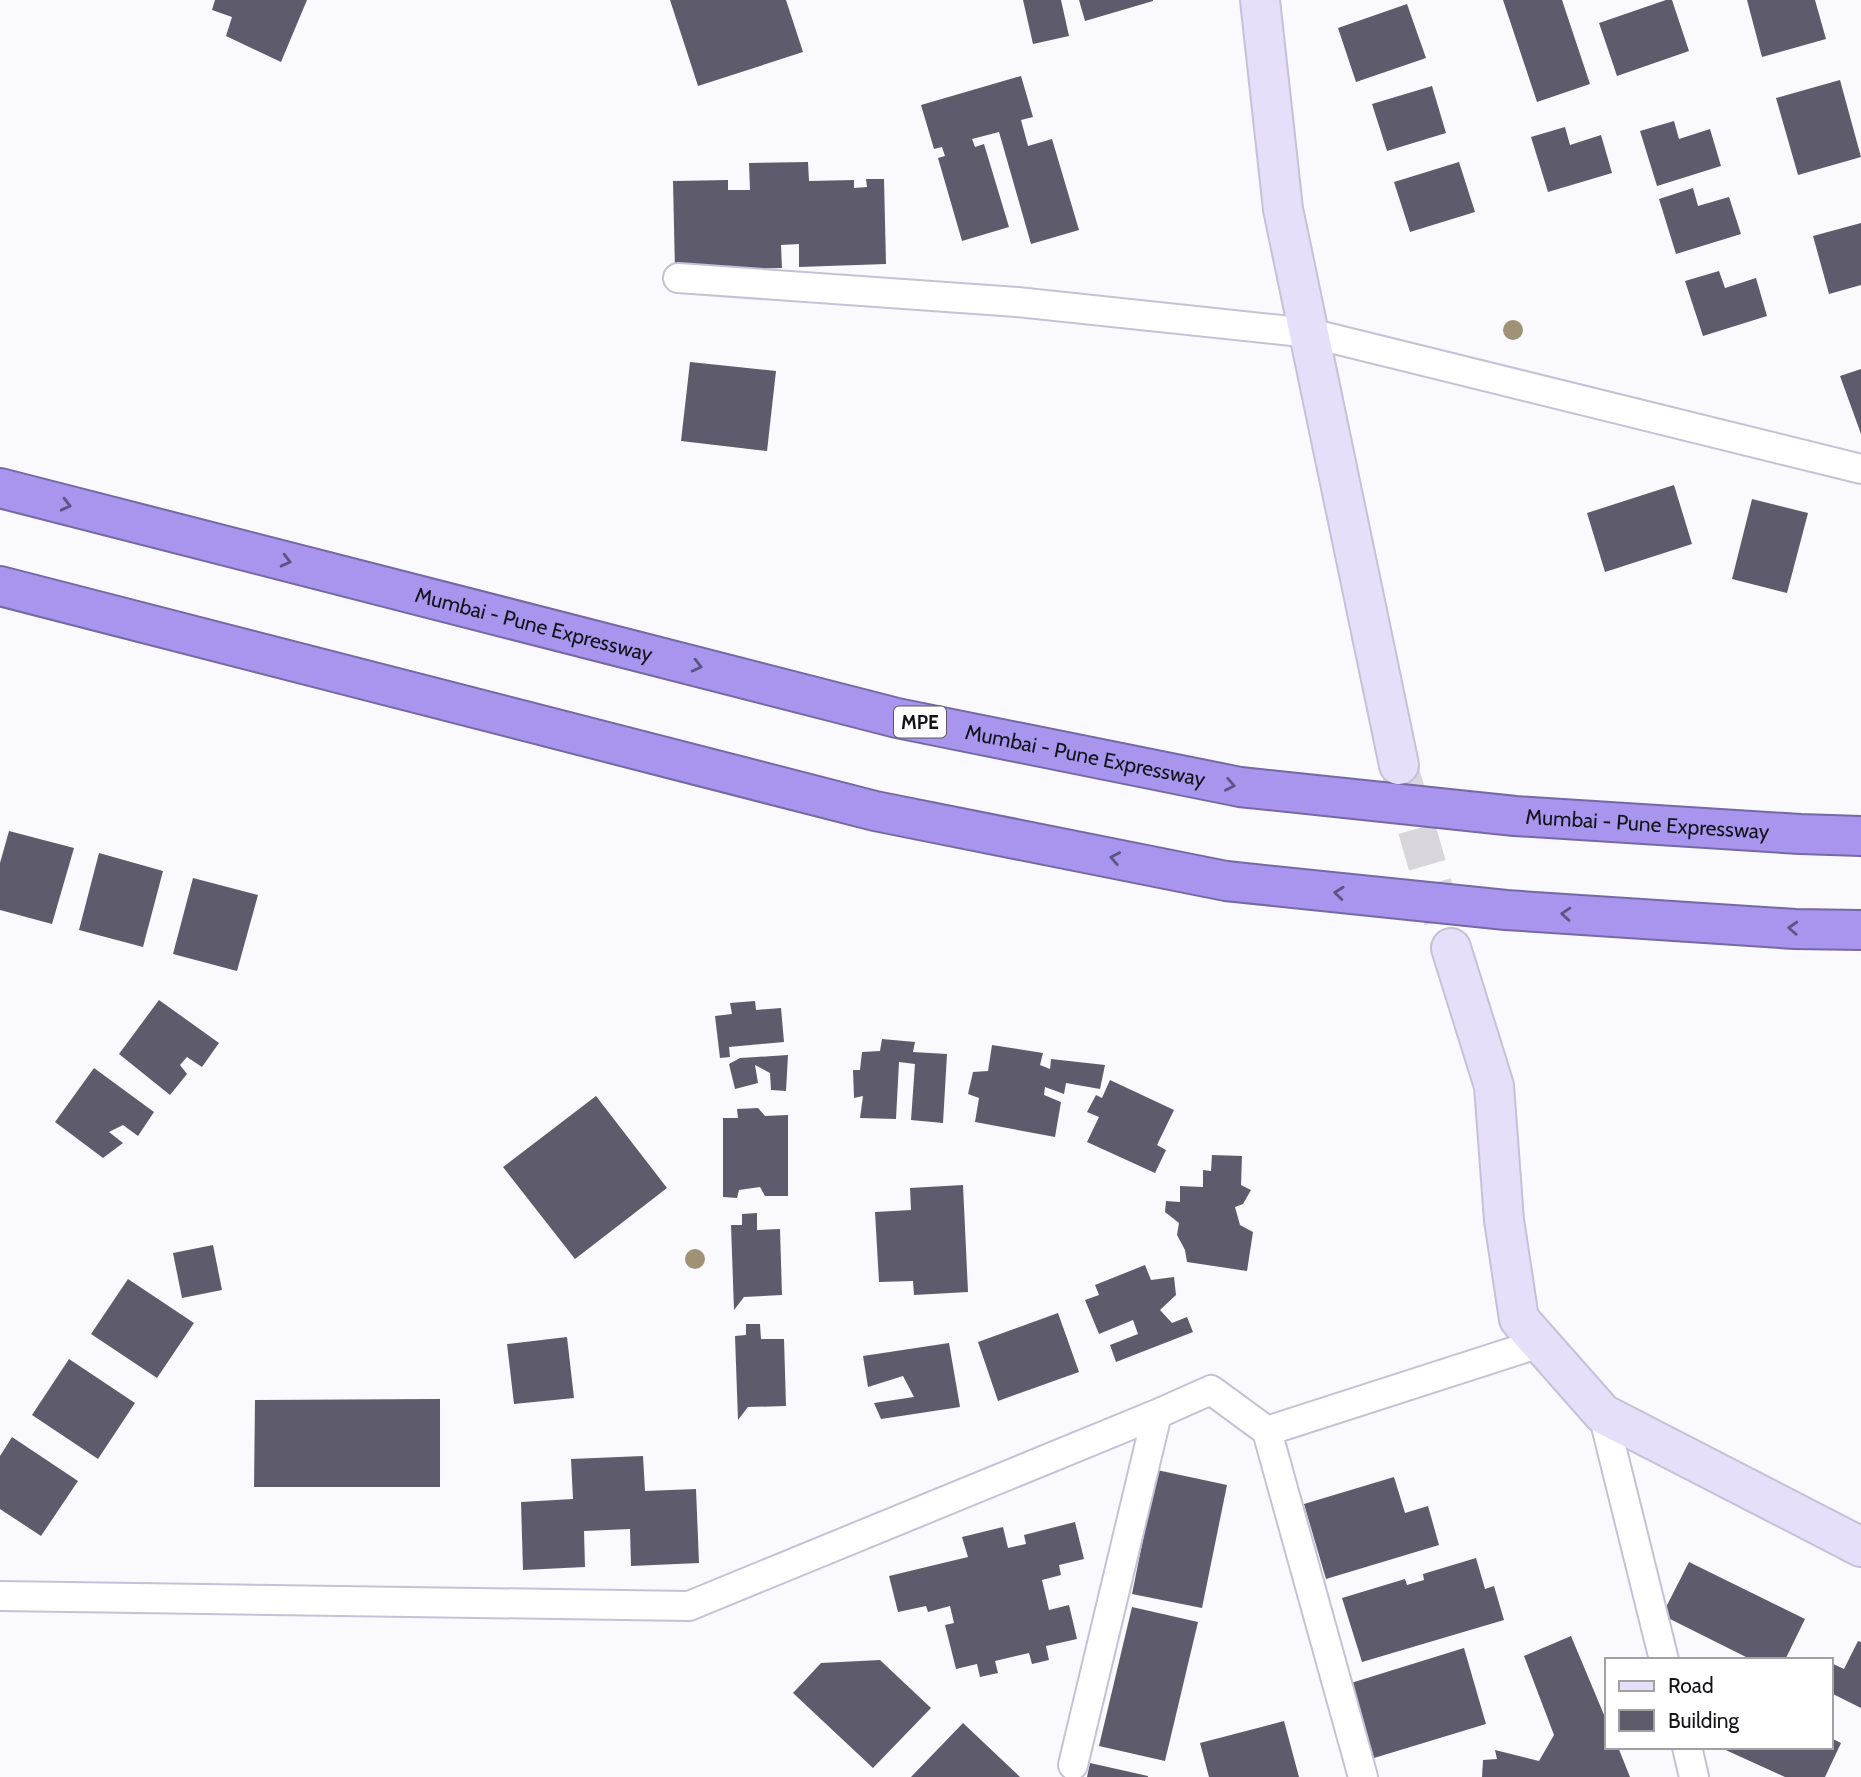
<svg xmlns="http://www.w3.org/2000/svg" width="1861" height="1777" font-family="Cabin,sans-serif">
	<rect width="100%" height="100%" fill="#faf9fe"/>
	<path fill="#5e5b6d" d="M215,0H307L281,62L226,36L232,17L212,10Z
		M670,0H786L803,52L698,86Z
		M1023,0H1061L1069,36L1033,44Z
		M1079,0H1153V1L1085,21Z
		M1503,0H1562L1590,84L1537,102Z
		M1666,0H1672L1689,51L1617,76L1599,23Z
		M1747,0H1815L1826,39L1762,57Z
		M1407,4L1426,58L1356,82L1338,28Z
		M1021,76L1033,117L1021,120L1028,146L1052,139L1079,230L1031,244L999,132L972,139L975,147L984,144L1009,227L962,241L938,158L945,156L942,147L934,149L921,105Z
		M1840,80L1861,157L1798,175L1776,98Z
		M1432,86L1446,133L1387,151L1372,104Z
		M1674,121L1679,139L1710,129L1721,166L1657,186L1640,131Z
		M1565,127L1570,145L1601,135L1612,173L1548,192L1531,137Z
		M808,162L809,181L854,180V188L867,187L866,179H884L886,264L799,267V244L781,245L782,268L675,271L673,181L728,180V190H750L749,163Z
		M1459,162L1475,212L1410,232L1394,182Z
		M1693,188L1698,206L1729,197L1741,234L1676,254L1659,199Z
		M1861,223V285L1829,294L1813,236Z
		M1719,271L1725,288L1756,278L1767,316L1703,336L1685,281Z
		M690,362L776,371L767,451L681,441Z
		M1861,369V434L1840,376Z
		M1674,485L1692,544L1605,572L1587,513Z
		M1752,499L1808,513L1787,593L1732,579Z
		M9,831L74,848L52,924L0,910V863Z
		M99,853L163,871L143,947L79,930Z
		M193,878L258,895L237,971L173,954Z
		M159,1000L219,1043L202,1067L187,1057L180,1065L187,1074L170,1095L119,1054Z
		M755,1001L756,1010L781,1008L784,1042L729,1047L730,1057L720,1058L715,1016L732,1014L730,1003Z
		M882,1039L915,1042L913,1052L947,1054L943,1123L911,1120L915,1064L899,1062L896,1119L860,1118L863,1096L854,1098L853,1070H860L862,1052L880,1051Z
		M992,1045L1043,1053L1040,1065L1050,1069L1051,1059L1105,1065L1100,1089L1066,1083L1064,1094L1045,1087L1044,1095L1061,1102L1055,1137L975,1122L979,1098L968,1094L973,1072L988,1071Z
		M788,1055L786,1091L771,1090L770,1073L755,1065L758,1083L735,1089L729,1064L740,1058Z
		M94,1068L154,1112L138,1136L123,1125L109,1132L123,1143L103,1158L55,1122Z
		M1110,1080L1174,1110L1157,1145L1166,1150L1155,1173L1087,1142L1099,1117L1087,1112L1096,1095L1102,1098Z
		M596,1096L667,1188L575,1259L503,1167Z
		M758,1108L765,1116L788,1115V1196H765L760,1187L739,1190L737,1198L723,1197V1118H738L737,1109Z
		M1212,1155L1242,1156L1241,1185L1251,1190L1243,1204L1235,1207L1240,1225L1253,1232L1247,1271L1187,1262L1185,1250L1177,1235L1179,1223L1165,1212L1166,1201L1180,1202V1186L1203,1187V1170L1211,1171Z
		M963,1185L968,1292L914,1295L913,1281L879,1282L875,1212L911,1210L910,1188Z
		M757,1213V1230L780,1229L782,1295L744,1297L734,1310L731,1225H742V1214Z
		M213,1245L222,1290L182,1298L173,1253Z
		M1145,1265L1151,1280L1174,1277L1176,1295L1160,1310L1172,1323L1187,1317L1193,1332L1116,1362L1110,1345L1138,1334L1133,1320L1099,1334L1085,1300L1099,1295L1095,1285Z
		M128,1279L194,1323L157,1378L91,1334Z
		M1058,1313L1079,1372L998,1401L978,1342Z
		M746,1324H760L761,1339H784L786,1406L748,1407L738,1420L735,1336L746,1335Z
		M567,1337L574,1398L514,1404L507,1344Z
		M949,1343L960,1407L881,1419L874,1403L914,1397L903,1376L868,1387L863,1356Z
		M69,1359L135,1403L98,1459L32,1415Z
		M440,1399V1487H254L255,1400Z
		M12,1437L78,1481L41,1536L0,1509V1456Z
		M643,1456L645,1491L696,1489L699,1563L631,1566L630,1529L584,1531L585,1567L523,1570L521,1502L573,1499L571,1459Z
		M1157,1470L1227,1485L1202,1608L1132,1594Z
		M1394,1477L1405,1513L1428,1506L1439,1545L1326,1579L1304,1504Z
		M1075,1522L1084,1559L1059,1565L1061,1575L1042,1580L1049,1610L1069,1605L1077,1639L1046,1646L1049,1660L1032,1664L1029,1653L995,1661L998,1673L980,1677L977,1664L956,1669L945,1625L954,1623L950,1606L928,1612L926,1606L898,1612L889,1576L968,1557L962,1537L1003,1527L1008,1548L1026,1544L1024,1535Z
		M1476,1558L1485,1589L1494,1586L1504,1620L1362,1662L1342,1598L1405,1579L1407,1585L1424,1580L1423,1574Z
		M1689,1562L1805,1619L1785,1660H1752L1662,1615Z
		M1132,1607L1198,1622L1165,1761L1099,1746Z
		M1571,1636L1607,1722V1747H1618L1630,1777H1482L1483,1760L1497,1759L1495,1750L1539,1761L1554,1735L1524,1656Z
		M1858,1641L1861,1642V1708L1831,1693V1663L1844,1669Z
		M1464,1648L1486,1724L1374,1758L1351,1683Z
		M880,1660L931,1708L873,1768L793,1693L821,1663Z
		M1284,1721L1299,1777H1209L1200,1743Z
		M963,1723L1020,1777H911Z
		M1831,1738L1841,1743L1825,1777H1785L1719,1747H1831Z
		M1090,1763L1148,1776V1777H1087Z"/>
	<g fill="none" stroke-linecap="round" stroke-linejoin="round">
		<path stroke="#d8d6dc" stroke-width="38" stroke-dasharray="38 19" stroke-linecap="butt" d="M1401,774L1451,948"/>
		<defs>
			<path id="street" d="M678,278L1017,302L1310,333L1861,469
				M1603,1414L1664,1660
				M0,1596L689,1606L1157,1414L1211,1390L1267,1431
				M1687,1747L1694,1777
				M1073,1765L1157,1414
				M1363,1777L1267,1431L1540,1343"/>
			<path id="secondary" d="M1260,0L1283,209L1399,765
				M1451,948L1494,1086L1504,1220L1519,1319L1603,1414L1861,1547"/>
			<g id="highway">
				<path id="s1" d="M0,488L897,718L1240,787L1515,816L1800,834L1861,836"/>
				<path d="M0,586L875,811L1226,881L1506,910L1795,929L1861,930"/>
			</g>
		</defs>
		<use href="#street" stroke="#c5c1d6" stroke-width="32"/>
		<use href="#secondary" stroke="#c5c1d6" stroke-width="42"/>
		<use href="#highway" stroke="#7568a4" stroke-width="42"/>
		<use href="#street" stroke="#fff" stroke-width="28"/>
		<use href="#secondary" stroke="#e5dffa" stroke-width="38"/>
		<use href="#highway" stroke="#a995ee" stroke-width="38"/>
	</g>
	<g fill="#a09274">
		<circle cx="1513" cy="330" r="10"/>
		<circle cx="695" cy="1259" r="10"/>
	</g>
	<defs><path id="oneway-chevron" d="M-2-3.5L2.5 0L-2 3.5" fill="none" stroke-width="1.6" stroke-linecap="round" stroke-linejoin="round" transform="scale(1.75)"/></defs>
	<g stroke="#5e5484">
		<use href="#oneway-chevron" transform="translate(66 505) rotate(14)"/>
		<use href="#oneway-chevron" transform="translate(286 561) rotate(14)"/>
		<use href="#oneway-chevron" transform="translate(697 666) rotate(14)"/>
		<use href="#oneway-chevron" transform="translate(1230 785) rotate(11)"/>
		<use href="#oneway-chevron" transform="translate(1115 858) rotate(-169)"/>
		<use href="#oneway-chevron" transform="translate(1339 893) rotate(-174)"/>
		<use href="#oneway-chevron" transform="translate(1566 914) rotate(-176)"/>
		<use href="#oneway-chevron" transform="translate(1793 928) rotate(-177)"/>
	</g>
	<g text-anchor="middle" stroke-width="7" stroke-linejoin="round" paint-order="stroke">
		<rect fill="#fff" stroke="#5a5a5f" stroke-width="2" x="894" y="706.5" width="52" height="31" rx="5"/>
		<g font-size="19" font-weight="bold" fill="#14131a">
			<text x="920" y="729">MPE</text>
		</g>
		<g font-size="21" fill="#14131a" stroke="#fff">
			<text dy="7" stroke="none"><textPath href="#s1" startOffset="551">Mumbai - Pune Expressway</textPath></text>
			<text dy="7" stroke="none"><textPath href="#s1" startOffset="1118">Mumbai - Pune Expressway</textPath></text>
			<text dy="7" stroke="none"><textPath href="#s1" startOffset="1685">Mumbai - Pune Expressway</textPath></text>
		</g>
	</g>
	<rect x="1605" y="1658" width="228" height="91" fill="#ffffff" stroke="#a1a1a3" stroke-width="2"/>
	<rect x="1619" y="1681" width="35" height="10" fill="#e5dffa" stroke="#a1a1a3" stroke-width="2"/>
	<text x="1668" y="1693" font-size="21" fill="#14131a">Road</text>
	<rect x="1619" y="1710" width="35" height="21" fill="#5e5b6d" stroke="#a1a1a3" stroke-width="2"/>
	<text x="1668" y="1728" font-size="21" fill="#14131a">Building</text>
</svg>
